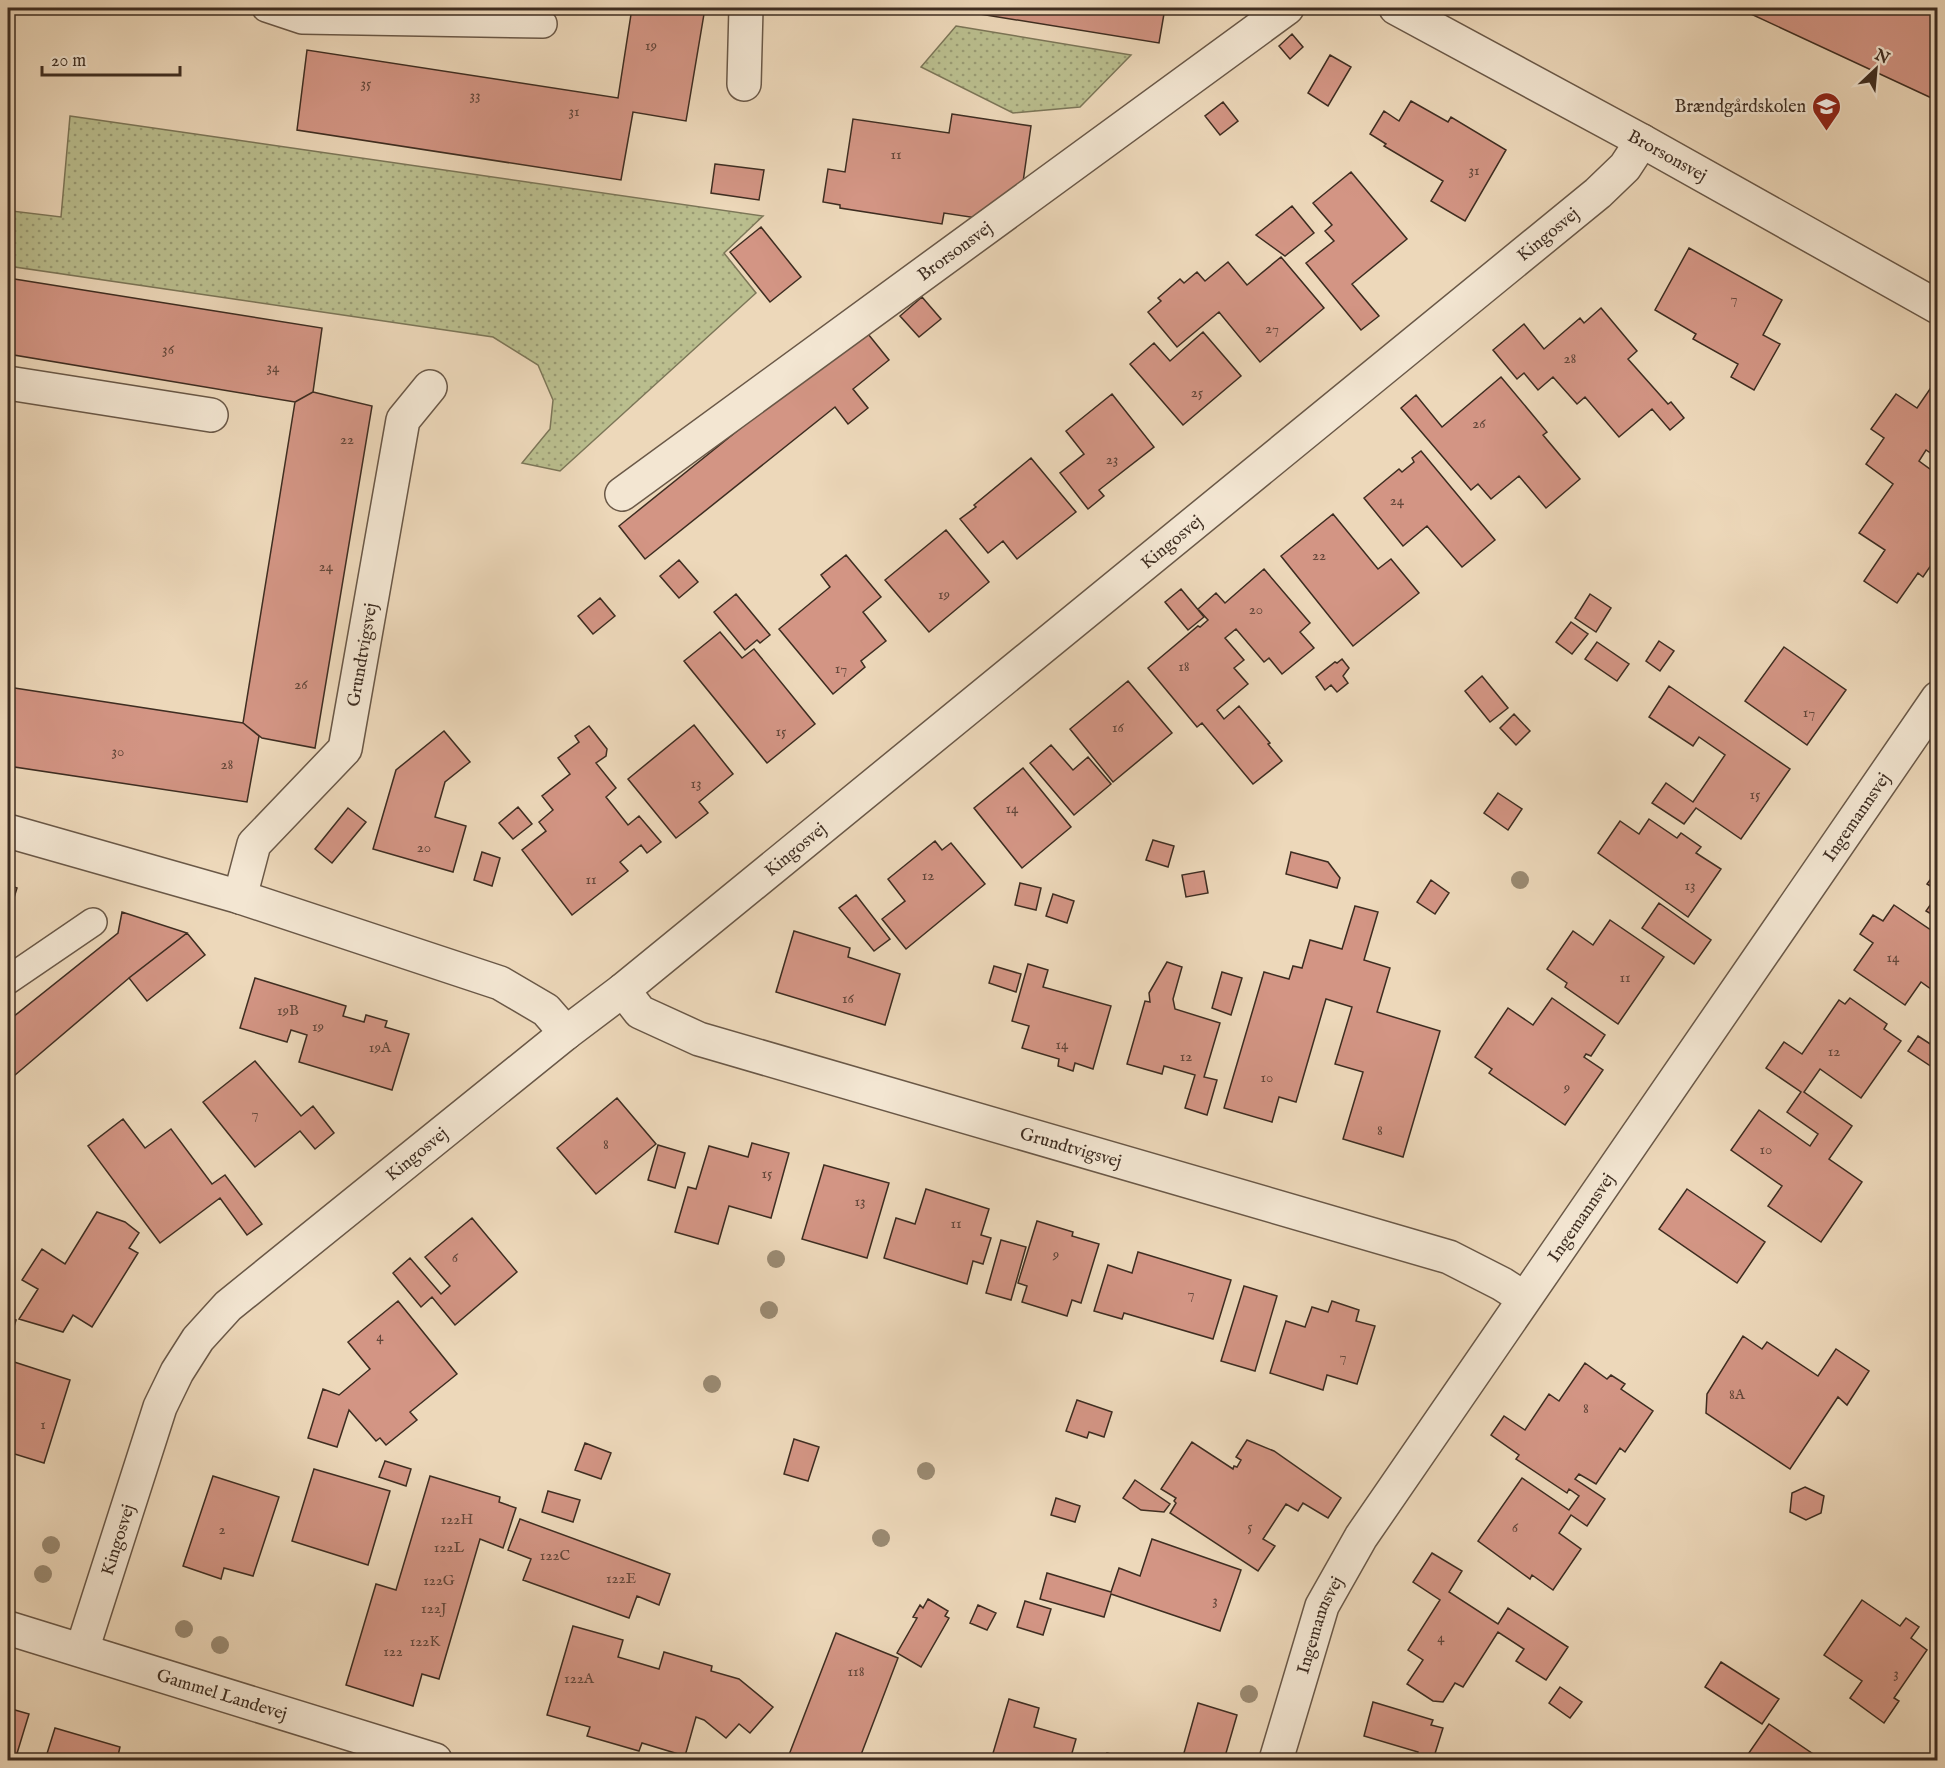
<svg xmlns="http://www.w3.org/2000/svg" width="1945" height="1768" font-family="'IM FELL English',serif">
	<defs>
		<pattern id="grass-dots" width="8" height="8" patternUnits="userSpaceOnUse" patternTransform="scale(1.5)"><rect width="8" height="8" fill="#babe8e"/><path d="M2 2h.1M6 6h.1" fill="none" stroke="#999b74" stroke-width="1.8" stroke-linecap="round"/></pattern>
	</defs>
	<rect width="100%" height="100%" fill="#edd8ba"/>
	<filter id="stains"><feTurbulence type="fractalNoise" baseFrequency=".00333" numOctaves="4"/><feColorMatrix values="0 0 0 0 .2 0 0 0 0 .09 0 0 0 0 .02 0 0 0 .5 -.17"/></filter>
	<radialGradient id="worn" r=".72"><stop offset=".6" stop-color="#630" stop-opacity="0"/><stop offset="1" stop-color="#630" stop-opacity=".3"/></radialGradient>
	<path fill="url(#grass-dots)" stroke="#7c7658" stroke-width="1.5" d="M956,26L1131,55L1080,107L1013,113L921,67Z
		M70,116L763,216L724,253L756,293L560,471L522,463L550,429L553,400L538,365L493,337L8,266V243L12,211L61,217Z"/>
	<path fill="#d39584" stroke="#3e2d21" stroke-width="1.5" d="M632,8H705L686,121L633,112L621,180L297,130L307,50L618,98Z
		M943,8H1165L1159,43Z
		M1738,8H1929L1938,11V101Z
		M1292,34L1303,47L1290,59L1279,46Z
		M1330,55L1351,67L1328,106L1308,93Z
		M1411,101L1448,122L1451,117L1506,150L1465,221L1431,201L1443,181L1384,146L1386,144L1370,134L1384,111L1399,121Z
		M1223,102L1238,121L1220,135L1205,116Z
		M952,114L1031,126L1023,182L977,218L944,213L942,224L840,208V205L823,202L828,169L845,172L853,119L949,133Z
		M715,164L764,170L759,200L711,193Z
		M1351,172L1407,239L1352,284L1379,316L1361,330L1306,263L1334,241L1325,231L1332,225L1313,203Z
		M1292,206L1314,233L1285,256L1256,235Z
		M761,227L801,277L770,302L730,252Z
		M1689,248L1782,300L1763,335L1780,344L1754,390L1731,377L1738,364L1693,339L1696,334L1655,310Z
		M1281,257L1324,308L1260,362L1219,312L1177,347L1148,312L1161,301L1158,298L1180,279L1184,283L1197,272L1205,281L1228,262L1247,285Z
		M8,278L322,328L313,392L295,402L8,354Z
		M922,297L941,319L919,337L900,316Z
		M1601,308L1637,351L1628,359L1668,404L1671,402L1684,418L1670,430L1652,409L1619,437L1585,397L1577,404L1553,377L1538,390L1524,373L1517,379L1493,350L1524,324L1544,349L1580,318L1584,323Z
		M864,329L889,360L853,389L868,408L848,424L835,407L645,559L619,526Z
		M1203,332L1241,376L1183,425L1130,364L1154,343L1170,361Z
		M1501,377L1547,432L1543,435L1580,479L1546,508L1519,476L1491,499L1478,484L1471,490L1401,408L1416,395L1442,427Z
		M1930,389L1938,394V458L1926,450L1919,461L1938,475V555L1923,577L1918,573L1897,603L1864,581L1885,550L1859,533L1893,484L1866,464L1884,438L1871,429L1896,394L1917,408Z
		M313,392L372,406L315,748L262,738L243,723L295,402Z
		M1112,394L1154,447L1099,490L1104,496L1088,509L1060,473L1084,454L1066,431Z
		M1421,451L1495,540L1462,567L1427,526L1403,546L1364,498L1399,469L1402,472L1414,462L1412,458Z
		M1031,458L1076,512L1017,559L1003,541L988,553L960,519L976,507L974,505Z
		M1333,514L1378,569L1391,559L1419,593L1353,646L1281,556Z
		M946,530L989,582L929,632L885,580Z
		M846,555L881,597L863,612L886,641L861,661L865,667L833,694L779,629L830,587L821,575Z
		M679,560L698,582L679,598L660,576Z
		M1264,569L1310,623L1300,632L1314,648L1282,674L1269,658L1264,662L1236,629L1225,638L1244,660L1234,668L1248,684L1217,710L1224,719L1239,706L1270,743L1268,744L1282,761L1253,784L1202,723L1197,727L1148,668L1198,626L1200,627L1208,620L1198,609L1216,593L1225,603Z
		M1181,589L1204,617L1188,630L1165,602Z
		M736,594L770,635L760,643L757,640L745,650L714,612Z
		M1590,594L1611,608L1596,632L1575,618Z
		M600,598L615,616L593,634L578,616Z
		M1571,622L1588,634L1572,654L1556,642Z
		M720,632L742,658L754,649L815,724L767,763L684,661Z
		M1659,641L1674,651L1660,671L1646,661Z
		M1597,642L1629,664L1617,681L1585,659Z
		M1784,647L1846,690L1807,745L1745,701Z
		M1342,659L1349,668L1343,676L1348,683L1337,692L1331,685L1325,690L1316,677L1335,662L1337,663Z
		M1482,676L1508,708L1490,722L1465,691Z
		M1128,681L1172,733L1113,782L1070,729Z
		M1669,686L1790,769L1741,839L1696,808L1684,824L1652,803L1666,783L1693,802L1725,755L1699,737L1693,746L1649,717Z
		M8,687L243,723L259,736L247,802L8,766Z
		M1514,714L1530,731L1516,745L1500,728Z
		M694,725L733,774L699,802L708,813L676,838L628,779Z
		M589,726L607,749L606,756L596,763L616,788L606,797L628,825L639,816L661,842L647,853L641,845L620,862L628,871L572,915L522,850L546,831L539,822L553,810L542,796L570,774L558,758L579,742L575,736Z
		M444,731L470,762L445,782L435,817L466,826L453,872L373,849L396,770Z
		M1051,745L1073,770L1088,757L1111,784L1074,815L1030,763Z
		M1023,768L1071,827L1022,868L974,808Z
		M1498,793L1522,809L1508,830L1484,813Z
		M518,807L532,824L513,839L499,823Z
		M348,808L366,822L332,863L315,849Z
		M1649,819L1677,838L1681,833L1701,847L1696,853L1721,869L1688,917L1598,853L1620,821L1639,834Z
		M1153,840L1174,846L1168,867L1146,860Z
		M935,841L942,850L951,843L985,884L906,949L882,919L905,901L888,879Z
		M482,852L500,858L492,886L474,880Z
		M1291,852L1328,862L1340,878L1337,888L1286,874Z
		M1938,869V891L1927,884Z
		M1204,871L1208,893L1186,897L1182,875Z
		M1431,880L1449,893L1435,914L1417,902Z
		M1020,883L1041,888L1036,910L1015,905Z
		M8,885L17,888L8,917Z
		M1053,894L1074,901L1067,923L1046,916Z
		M1938,894V918L1926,911Z
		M856,895L890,939L874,951L839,908Z
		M1659,903L1711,940L1694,964L1642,928Z
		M1894,905L1938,935V994L1921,982L1905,1005L1854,970L1873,943L1860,934L1873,915L1883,921Z
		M1355,906L1378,912L1364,960L1390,968L1377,1012L1440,1031L1403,1157L1343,1139L1363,1072L1335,1064L1352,1007L1326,999L1296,1102L1279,1097L1272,1122L1224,1108L1264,972L1289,979L1293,966L1302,968L1310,940L1342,949Z
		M122,912L187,933L129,978L8,1081V1021L118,933Z
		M1610,920L1664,957L1618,1024L1565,987L1567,983L1547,969L1573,931L1593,945Z
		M794,931L850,948L848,957L900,974L885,1025L776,992Z
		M187,933L205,955L147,1001L129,978Z
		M1167,962L1182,967L1173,999L1175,1009L1220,1023L1204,1077L1217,1080L1207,1115L1185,1108L1195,1075L1164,1066L1162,1074L1127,1064L1145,1001L1150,1002L1149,993Z
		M1028,964L1048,970L1043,987L1111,1006L1093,1069L1075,1063L1073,1071L1058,1066L1059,1059L1022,1048L1029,1026L1012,1021Z
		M994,966L1021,974L1016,992L989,983Z
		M1222,972L1242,978L1231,1015L1212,1008Z
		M255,978L346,1006L343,1016L364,1022L366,1015L387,1021L385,1027L409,1034L392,1090L299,1062L307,1035L291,1030L287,1042L240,1028Z
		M1552,998L1605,1035L1591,1056L1586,1054L1584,1057L1603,1070L1565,1125L1489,1073L1492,1069L1475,1057L1508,1008L1533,1025Z
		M1850,998L1887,1024L1884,1029L1901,1041L1861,1098L1820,1069L1804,1092L1852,1126L1829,1159L1862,1182L1821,1242L1768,1206L1782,1186L1731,1150L1759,1110L1810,1146L1818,1134L1787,1112L1801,1092L1766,1068L1784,1042L1802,1054L1839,1000L1845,1004Z
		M1918,1036L1938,1049V1060L1932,1067L1908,1051Z
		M255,1061L301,1116L313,1106L334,1133L315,1149L300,1131L255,1167L203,1102Z
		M617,1098L656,1144L596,1194L557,1148Z
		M123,1119L145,1148L171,1129L212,1184L225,1175L262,1224L247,1235L220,1198L160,1243L88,1146Z
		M752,1143L789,1153L771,1218L729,1206L718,1244L675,1232L688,1187L696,1189L709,1146L748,1157Z
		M658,1145L685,1153L675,1188L648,1180Z
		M824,1165L889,1183L867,1258L802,1239Z
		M926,1189L989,1209L981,1235L991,1238L983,1264L973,1261L967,1284L884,1258L896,1218L915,1224Z
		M1687,1189L1765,1242L1737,1283L1659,1229Z
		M97,1212L125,1222L139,1233L129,1248L138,1253L92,1327L73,1315L63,1332L19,1319L38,1289L22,1280L42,1249L65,1264Z
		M472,1218L517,1272L455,1325L432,1297L421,1307L393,1273L410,1258L441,1294L450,1286L425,1257Z
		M1037,1221L1073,1232L1072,1236L1099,1244L1081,1303L1072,1300L1067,1316L1022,1302L1027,1286L1018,1283Z
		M1001,1240L1026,1247L1011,1300L986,1293Z
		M1138,1252L1231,1280L1213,1339L1124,1313L1122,1319L1094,1311L1108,1265L1132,1273Z
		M1244,1286L1277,1296L1255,1371L1221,1361Z
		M398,1301L457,1374L410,1412L417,1420L386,1445L380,1438L376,1441L349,1410L337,1447L308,1438L323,1389L339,1395L370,1369L348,1342Z
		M1332,1301L1359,1310L1356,1321L1375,1326L1357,1384L1327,1375L1323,1390L1270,1373L1286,1321L1305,1327L1312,1307L1328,1312Z
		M8,1317L16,1320L8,1346Z
		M1743,1336L1762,1349L1767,1342L1818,1376L1836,1349L1869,1371L1847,1405L1838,1397L1790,1469L1706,1413L1707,1394Z
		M8,1360L70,1380L44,1463L8,1452Z
		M1585,1363L1607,1379L1611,1375L1625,1384L1621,1389L1653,1411L1625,1452L1620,1448L1596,1484L1579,1474L1575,1479L1605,1499L1587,1526L1571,1515L1559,1533L1581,1549L1553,1590L1532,1575L1530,1579L1478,1541L1522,1478L1569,1510L1579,1496L1569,1489L1567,1493L1516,1459L1519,1455L1491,1435L1504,1416L1525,1430L1549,1394L1559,1401Z
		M1077,1400L1112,1412L1104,1437L1089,1432L1087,1438L1066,1431Z
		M794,1439L819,1447L808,1481L784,1474Z
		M1247,1440L1274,1451L1341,1498L1328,1518L1303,1503L1298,1511L1286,1504L1263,1539L1275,1546L1258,1571L1170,1513L1176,1503L1174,1501L1176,1498L1161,1489L1192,1442L1233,1469L1234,1466L1237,1467L1241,1460L1236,1457Z
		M585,1443L611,1453L601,1479L575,1470Z
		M385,1461L411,1469L406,1486L379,1477Z
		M314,1469L390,1491L368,1565L292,1541Z
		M213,1476L279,1497L253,1576L224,1568L221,1579L183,1566Z
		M430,1476L500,1497L499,1502L516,1508L503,1548L480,1539L439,1679L422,1674L413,1706L346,1685L376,1584L396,1590Z
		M1135,1480L1170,1504L1164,1512L1141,1510L1123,1498Z
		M1805,1487L1824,1496L1821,1513L1806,1520L1790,1512L1792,1493Z
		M548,1491L580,1500L573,1522L542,1512Z
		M1056,1498L1080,1506L1075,1522L1051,1515Z
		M520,1519L670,1574L659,1605L637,1596L629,1618L523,1580L531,1559L508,1550Z
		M1152,1539L1241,1570L1220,1631L1111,1594L1104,1617L1040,1599L1047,1573L1111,1592L1119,1568L1140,1576Z
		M1432,1553L1462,1571L1449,1592L1498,1624L1508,1608L1568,1647L1546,1680L1516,1661L1524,1649L1498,1632L1463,1687L1455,1683L1443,1702L1433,1701L1407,1684L1423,1660L1408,1650L1440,1600L1413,1582Z
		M928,1599L948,1611L945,1616L949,1618L921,1667L897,1653L917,1618L913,1617L920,1605L923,1608Z
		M1862,1600L1900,1626L1906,1618L1919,1627L1911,1638L1927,1650L1894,1698L1899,1701L1884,1723L1850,1698L1862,1681L1824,1655Z
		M1025,1601L1051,1609L1043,1635L1017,1627Z
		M978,1605L996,1613L987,1630L970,1623Z
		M573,1626L623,1640L618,1657L659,1669L664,1652L712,1666L711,1671L739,1679L773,1707L750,1733L739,1724L726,1738L704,1720L696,1717L685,1756L642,1743L639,1751L587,1736L590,1727L547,1715Z
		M836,1633L898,1658L859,1760H787Z
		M1721,1662L1779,1699L1762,1724L1705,1687Z
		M1560,1687L1582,1702L1570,1718L1549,1703Z
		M1009,1699L1039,1708L1034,1727L1076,1739L1070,1760H991Z
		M1373,1702L1433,1720L1431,1725L1443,1728L1433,1760H1416L1418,1752L1364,1736Z
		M1198,1703L1237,1715L1224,1760H1182Z
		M8,1708L29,1714L15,1760H8Z
		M1769,1724L1822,1760H1744Z
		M55,1728L120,1747L117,1760H45Z
		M1107,1753L1134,1760H1105Z"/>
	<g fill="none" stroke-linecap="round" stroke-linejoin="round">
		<defs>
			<path id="service" d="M266,8L302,20L543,24
				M8,980L93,922"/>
			<g id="minor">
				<path d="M744,84L746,8"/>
				<path d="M8,383L211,415"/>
				<path id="s1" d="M622,494L1287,8"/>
				<path d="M8,831L240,897L500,983L546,1010L566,1033"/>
				<path id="s2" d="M240,897L254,844L345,749L403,420L430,387"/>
				<path id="s3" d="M623,990L640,1012L699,1039L1449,1257L1502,1284L1524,1298"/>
				<path id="s4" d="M82,1650L160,1407L177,1372L198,1339L228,1306L566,1033L623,990L1598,193L1625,167L1642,141"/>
				<path id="s5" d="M1276,1760L1322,1606L1361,1537L1938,698"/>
			</g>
			<g id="tertiary">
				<path id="s6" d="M1396,8L1642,141L1938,307"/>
				<path id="s7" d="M8,1628L435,1760"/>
			</g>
		</defs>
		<use href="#service" stroke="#6a5847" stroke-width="30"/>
		<use href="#minor" stroke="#6a5847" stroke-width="36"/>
		<use href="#tertiary" stroke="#6a5847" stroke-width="36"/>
		<use href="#service" stroke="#f3e6d2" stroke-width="27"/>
		<use href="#minor" stroke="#f3e6d2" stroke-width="33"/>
		<use href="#tertiary" stroke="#f3e6d2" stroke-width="33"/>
	</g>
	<g fill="#9a8a72">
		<circle cx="1520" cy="880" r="9"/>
		<circle cx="776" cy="1259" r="9"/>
		<circle cx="769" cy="1310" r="9"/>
		<circle cx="712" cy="1384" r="9"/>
		<circle cx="926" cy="1471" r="9"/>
		<circle cx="881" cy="1538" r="9"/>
		<circle cx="51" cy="1545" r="9"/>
		<circle cx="43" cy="1574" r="9"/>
		<circle cx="184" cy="1629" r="9"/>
		<circle cx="220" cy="1645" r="9"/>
		<circle cx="1249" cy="1694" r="9"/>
	</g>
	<defs>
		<symbol id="school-pin" viewBox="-11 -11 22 30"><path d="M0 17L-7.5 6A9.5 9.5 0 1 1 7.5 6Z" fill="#8f2418" stroke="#f3e6d2"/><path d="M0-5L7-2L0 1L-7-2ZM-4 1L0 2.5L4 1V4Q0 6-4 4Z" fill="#fff"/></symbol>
	</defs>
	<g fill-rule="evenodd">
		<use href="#school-pin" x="1810" y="90" width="33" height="45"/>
	</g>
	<g text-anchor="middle" stroke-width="5" stroke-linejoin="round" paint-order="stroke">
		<g font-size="15" fill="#63473a">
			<text x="651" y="50">19</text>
			<text x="366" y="88">35</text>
			<text x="475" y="100">33</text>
			<text x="574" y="116">31</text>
			<text x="896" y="159">11</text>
			<text x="1474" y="175">31</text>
			<text x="1734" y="303">7</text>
			<text x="1272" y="333">27</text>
			<text x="168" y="354">36</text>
			<text x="1570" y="363">28</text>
			<text x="273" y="372">34</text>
			<text x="1197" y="397">25</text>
			<text x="1479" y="428">26</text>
			<text x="347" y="444">22</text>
			<text x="1112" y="464">23</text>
			<text x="1397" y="505">24</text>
			<text x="1319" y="560">22</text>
			<text x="326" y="571">24</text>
			<text x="944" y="599">19</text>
			<text x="1256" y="614">20</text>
			<text x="1184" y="671">18</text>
			<text x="841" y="673">17</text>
			<text x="301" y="689">26</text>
			<text x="1809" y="717">17</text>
			<text x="1118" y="732">16</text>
			<text x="781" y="736">15</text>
			<text x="118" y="756">30</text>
			<text x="227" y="769">28</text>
			<text x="696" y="788">13</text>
			<text x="1755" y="799">15</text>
			<text x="1012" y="813">14</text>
			<text x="424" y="852">20</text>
			<text x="928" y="880">12</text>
			<text x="591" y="884">11</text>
			<text x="1690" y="890">13</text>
			<text x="1893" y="962">14</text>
			<text x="1625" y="982">11</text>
			<text x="848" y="1003">16</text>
			<text x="288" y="1015">19B</text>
			<text x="318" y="1031">19</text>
			<text x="1062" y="1049">14</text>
			<text x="380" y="1052">19A</text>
			<text x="1834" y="1056">12</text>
			<text x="1186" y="1061">12</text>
			<text x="1267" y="1082">10</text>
			<text x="1567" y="1092">9</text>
			<text x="255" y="1118">7</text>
			<text x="1380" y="1135">8</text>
			<text x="606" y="1149">8</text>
			<text x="1766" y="1154">10</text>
			<text x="767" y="1178">15</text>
			<text x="860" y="1206">13</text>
			<text x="956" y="1228">11</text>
			<text x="1056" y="1259">9</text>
			<text x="455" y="1262">6</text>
			<text x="1191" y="1298">7</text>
			<text x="380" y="1341">4</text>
			<text x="1343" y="1361">7</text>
			<text x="1737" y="1399">8A</text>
			<text x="1586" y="1413">8</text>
			<text x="43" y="1429">1</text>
			<text x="457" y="1524">122H</text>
			<text x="1250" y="1531">5</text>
			<text x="1515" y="1532">6</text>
			<text x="222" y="1534">2</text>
			<text x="449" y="1552">122L</text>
			<text x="555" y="1560">122C</text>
			<text x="621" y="1583">122E</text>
			<text x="439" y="1585">122G</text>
			<text x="1215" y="1605">3</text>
			<text x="434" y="1613">122J</text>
			<text x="1441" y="1642">4</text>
			<text x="425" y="1646">122K</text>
			<text x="393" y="1656">122</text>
			<text x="856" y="1676">118</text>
			<text x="1896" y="1678">3</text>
			<text x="579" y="1683">122A</text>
		</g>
		<g font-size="18" fill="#3e2d21" stroke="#f3e6d2" text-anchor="end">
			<text x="1806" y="112">Brændgårdskolen</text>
		</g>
		<g font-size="18" fill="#3e2d21" stroke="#f3e6d2">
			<text dy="6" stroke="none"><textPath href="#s6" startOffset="309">Brorsonsvej</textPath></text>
			<text dy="6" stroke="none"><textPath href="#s4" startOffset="2078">Kingosvej</textPath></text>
			<text dy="6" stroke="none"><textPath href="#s1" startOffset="412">Brorsonsvej</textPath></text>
			<text dy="6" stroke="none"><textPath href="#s4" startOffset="1592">Kingosvej</textPath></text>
			<text dy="6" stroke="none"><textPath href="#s2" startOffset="282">Grundtvigsvej</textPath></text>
			<text dy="6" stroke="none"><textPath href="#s5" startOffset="1114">Ingemannsvej</textPath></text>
			<text dy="6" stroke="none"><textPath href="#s4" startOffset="1106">Kingosvej</textPath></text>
			<text dy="6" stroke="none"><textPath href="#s3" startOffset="480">Grundtvigsvej</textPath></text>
			<text dy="6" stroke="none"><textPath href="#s4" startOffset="620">Kingosvej</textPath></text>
			<text dy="6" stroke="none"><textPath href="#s5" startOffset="628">Ingemannsvej</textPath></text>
			<text dy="6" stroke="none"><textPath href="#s4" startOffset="116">Kingosvej</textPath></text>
			<text dy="6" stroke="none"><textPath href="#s5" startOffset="142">Ingemannsvej</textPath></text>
			<text dy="6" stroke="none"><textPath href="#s7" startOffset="224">Gammel Landevej</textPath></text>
		</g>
	</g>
	<rect width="1945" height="1768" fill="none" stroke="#edd8ba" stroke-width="30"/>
	<rect x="9" y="9" width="1927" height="1750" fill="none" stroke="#3e2d21" stroke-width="3"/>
	<rect x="15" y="15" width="1915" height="1738" fill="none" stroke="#3e2d21" stroke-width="1.5"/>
	<g transform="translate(1876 69) rotate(26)" stroke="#f3e6d2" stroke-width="4.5" paint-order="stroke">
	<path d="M0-4.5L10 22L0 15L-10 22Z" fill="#3e2d21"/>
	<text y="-9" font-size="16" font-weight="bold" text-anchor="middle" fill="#3e2d21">N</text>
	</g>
	<path d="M42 66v9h138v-9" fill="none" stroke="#3e2d21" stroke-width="3"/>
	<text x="51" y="66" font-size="18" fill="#3e2d21" stroke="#f3e6d2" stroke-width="4.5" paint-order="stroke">20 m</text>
	<rect width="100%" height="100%" filter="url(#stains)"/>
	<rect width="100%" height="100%" fill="url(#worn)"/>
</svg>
